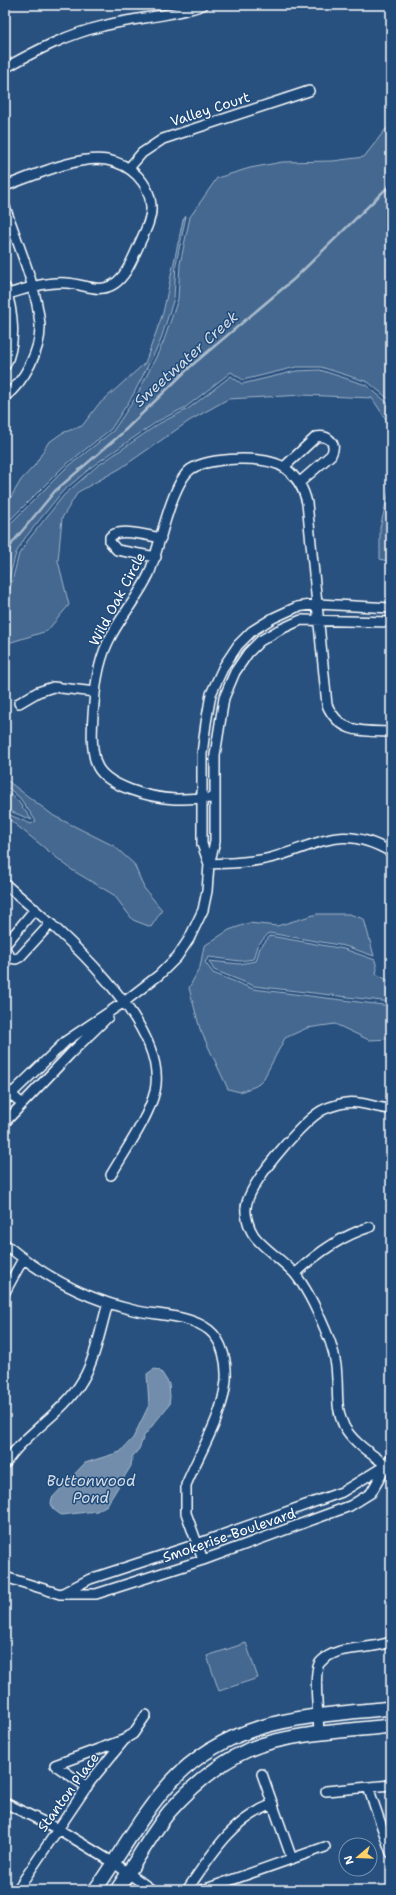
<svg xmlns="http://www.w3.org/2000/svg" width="396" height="1895" font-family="'Shantell Sans',sans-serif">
	<rect width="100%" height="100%" fill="#28517f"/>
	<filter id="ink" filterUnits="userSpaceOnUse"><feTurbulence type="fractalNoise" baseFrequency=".025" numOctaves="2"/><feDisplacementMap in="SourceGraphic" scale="8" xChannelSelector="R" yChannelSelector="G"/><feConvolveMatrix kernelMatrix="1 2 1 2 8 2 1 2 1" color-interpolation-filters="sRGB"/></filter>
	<g filter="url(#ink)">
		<path fill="#446890" stroke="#a2b4c8" d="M391,125V401L368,382L321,367H296L243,380L231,372L186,407L158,421L94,465L62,492L25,538L16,553L5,594V532L10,524L65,469L113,431L136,397L163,343L178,299L180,264L190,217L217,178L250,168L282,162L333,161L364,157L385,130Z
			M186,216L176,264L174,298L160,342L133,395L111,429L63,467L5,525V510L8,502L21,480L35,465L48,443L62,433L82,426L98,405L145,363L163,313L183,220Z
			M320,370L366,385L389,404L391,408V562L380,559V528L389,491L391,459L389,424L372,398L303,395L228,399L189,421L121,468L78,492L62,518L58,561L69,605L47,631L5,644V608L19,554L29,539L64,495L96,467L160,423L188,409L231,376L242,384L296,371Z
			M5,779L54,816L114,846L134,864L144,888L162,910L151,927L133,920L114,895L72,870L5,816V813L31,824L36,821L20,798L5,785Z
			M5,790L17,800L32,820L5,809Z
			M317,914H349L364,919L374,956L345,946L269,933L257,946L253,959L240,961L209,957L205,962L213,973L253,989L391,1006V1039L369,1040L335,1024L307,1028L285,1038L264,1078L256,1086L240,1092L228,1089L200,1029L189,988L200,967L204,946L229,930L249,923L277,926Z
			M270,936L344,949L375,960L377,969L376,974L391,982V1002L254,986L214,970L209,961L239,964L256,961L260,948Z
			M246,1643L258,1678L219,1691L207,1656Z"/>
		<path fill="#718dab" stroke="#aabbcd" d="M154,1369L159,1370L162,1373L169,1384L170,1397L169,1405L144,1436L139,1449L132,1457L131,1466L107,1505L97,1511L61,1515L53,1509L51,1503L52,1498L85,1463L120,1452L133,1438L149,1405L147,1374Z"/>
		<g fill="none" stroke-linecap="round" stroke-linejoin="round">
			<path stroke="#aabbcd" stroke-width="2.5" d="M5,557L13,542L55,491L120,435L191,366L294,279L391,184"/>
			<defs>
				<path id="street" d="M5,68C37,50 68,34 103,26C136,17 171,17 203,5
					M129,168L142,153L163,139L309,91
					M5,186C33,176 78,155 107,160C130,164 150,182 151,207C152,220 143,235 138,247C132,260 126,276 114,284C99,294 83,284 67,283C47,281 26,289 8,294
					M5,207C17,242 37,287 40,325C41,351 24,381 5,397
					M5,287C13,311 17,343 5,366
					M284,467L316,437C327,435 338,442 331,455L299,483
					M156,557L117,550L110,542V537C119,527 149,536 161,538
					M19,703L38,692L53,687L95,692
					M214,798C201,798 188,799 175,799C153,798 104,787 96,763C91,747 92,731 93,715C95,690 97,665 108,642C119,618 138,598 149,574C159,550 171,483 191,469C210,457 266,455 285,468C297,477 304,489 307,503L327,705C340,734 363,731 391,732
					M209,864L202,844V754L206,723L211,694L224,666L238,645L252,631L273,618L297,607L318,604L391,608
					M209,864C229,863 250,863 270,858C319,846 339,822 391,852
					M5,884C52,924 170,1022 155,1091C148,1119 126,1149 111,1175
					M35,909L6,944L5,949L11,958L16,959L20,957L51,923
					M5,1088L22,1104
					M5,1100L66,1041L124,1002L159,975L177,957L189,939L203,910L207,891L209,864L215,842V755L224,698L235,672L248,653L260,641L279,630L301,620L391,622
					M5,1122L70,1054L108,1017
					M5,1244C42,1275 86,1299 133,1310C158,1316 188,1314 209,1330C223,1341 227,1363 226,1380C223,1417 200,1451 186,1485V1513L203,1560
					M295,1274C317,1253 341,1236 370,1227
					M5,1292L23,1259
					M5,1464C25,1432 63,1414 82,1381C95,1360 101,1327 108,1303
					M386,1465C372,1454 353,1443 344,1426C336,1410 338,1396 337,1379C337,1362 332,1344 325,1329C317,1310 308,1290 295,1274C284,1261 260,1246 253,1234C249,1228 245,1215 246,1208C247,1185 299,1126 318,1113C324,1108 333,1106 340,1104C358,1099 374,1108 391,1109
					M5,1577L60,1594H96L203,1560L350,1506L371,1493L391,1458
					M61,1594L90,1579L197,1544L342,1492L386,1465
					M319,1735C319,1720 313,1675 319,1664C323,1658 333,1653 340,1651C357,1647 374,1648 391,1642
					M262,1774L292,1859
					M87,1787L55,1765L126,1739
					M368,1787L391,1853
					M326,1791L391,1785
					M5,1803L58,1829L114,1863L152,1890
					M17,1890L90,1782L126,1738L133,1734L146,1715
					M187,1890C212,1854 230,1821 273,1804
					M203,1890L325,1847"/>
				<path id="secondary" d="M95,1890C120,1855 141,1815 170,1783C231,1717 308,1717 391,1708
					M117,1890C134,1865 150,1836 169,1812C192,1786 218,1763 250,1749C289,1733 348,1731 391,1726"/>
			</defs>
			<use href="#street" stroke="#fff" stroke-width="12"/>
			<use href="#secondary" stroke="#fff" stroke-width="16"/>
			<use href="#street" stroke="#1f4a7a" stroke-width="9"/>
			<use href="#secondary" stroke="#1f4a7a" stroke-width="13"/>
		</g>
	</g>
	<g text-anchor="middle" stroke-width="3" stroke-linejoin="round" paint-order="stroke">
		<g font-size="14" fill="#fff" stroke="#1f4a7a">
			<text transform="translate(210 109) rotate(-18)" y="5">Valley Court</text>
			<text transform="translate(117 599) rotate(-62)" y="5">Wild Oak Circle</text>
			<text transform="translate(229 1535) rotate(-19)" y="5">Smokerise Boulevard</text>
			<text transform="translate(68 1792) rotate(-54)" y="5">Stanton Place</text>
		</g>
		<g font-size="15" font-style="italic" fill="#d4dde6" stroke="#1f4a7a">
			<text transform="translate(186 359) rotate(-42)" y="5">Sweetwater Creek</text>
			<text x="91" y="1486">Buttonwood<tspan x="91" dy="17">Pond</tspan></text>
		</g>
	</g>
	<rect width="396" height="1895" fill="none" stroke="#1f4a7a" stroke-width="20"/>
	<rect x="10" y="10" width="376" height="1875" fill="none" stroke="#fff" stroke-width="1.5" filter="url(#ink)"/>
	<g transform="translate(358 1857) rotate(251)"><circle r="19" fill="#1f4a7a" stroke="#7992af"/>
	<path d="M0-3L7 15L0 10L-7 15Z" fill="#ffd166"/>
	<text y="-6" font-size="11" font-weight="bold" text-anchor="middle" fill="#ffffff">N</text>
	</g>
</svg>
